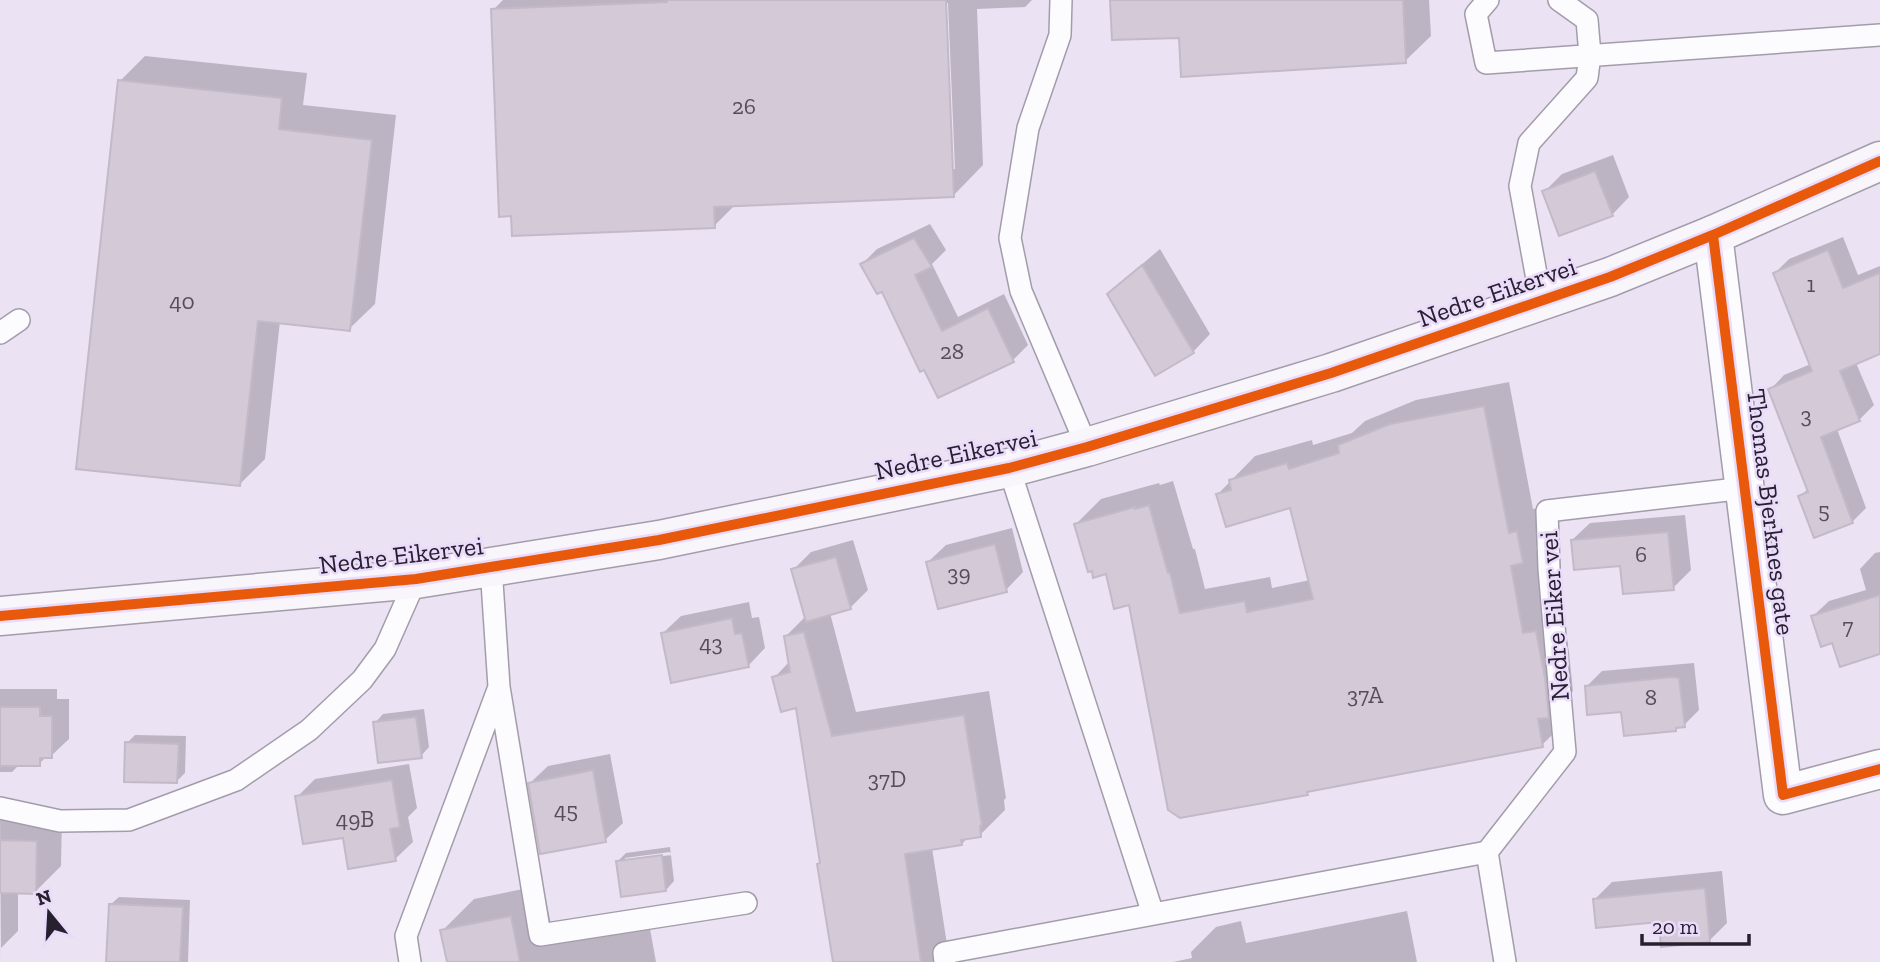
<svg xmlns="http://www.w3.org/2000/svg" width="1880" height="962" font-family="'Zilla Slab',serif">
	<rect width="100%" height="100%" fill="#ebe2f4"/>
	<path fill="#0003" fill-rule="evenodd" d="M503,0H1032L1025,7L977,9L983,165L953,196L736,204L714,226L493,10ZM945,3H948L955,169H951Z
		M1112,0H1429L1431,36L1405,61L1180,36Z
		M145,56L307,73L303,105L396,115L375,304L349,329L280,321L265,459L240,484L120,81Z
		M1613,155L1629,197L1612,215L1544,192L1562,174Z
		M930,224L946,250L932,264L958,317L1004,294L1028,345L1013,360L938,395L883,290L862,264L877,249Z
		M1843,237L1858,275L1880,266V351L1856,363L1874,405L1859,420L1837,429L1866,508L1852,522L1800,496L1809,488L1770,390L1784,375L1811,364L1775,273L1789,259Z
		M1160,249L1210,334L1193,352L1109,295L1127,277Z
		M1509,382L1533,509L1541,508L1547,536L1536,547L1548,609L1561,607L1569,652L1573,691L1563,701L1567,720L1542,745L1311,790L1307,793L1131,603L1107,572L1076,524L1101,499L1159,483L1160,485L1173,481L1193,549H1195L1205,589L1270,577L1272,588L1310,580L1291,506L1218,494L1255,456L1312,440L1313,445L1352,433L1365,421L1416,400Z
		M1685,515L1691,570L1673,588L1572,540L1590,523Z
		M1012,528L1023,572L1006,590L928,562L946,545Z
		M853,540L868,590L850,608L830,613L856,712L989,691L1006,798L1004,800L1005,810L980,835L968,837L962,844L932,848L949,957L944,962H835L822,861L797,706L774,678L790,661L786,636L806,616L793,570L811,552Z
		M1880,552V652L1813,616L1829,601L1866,590L1860,569L1875,553Z
		M749,602L752,618L759,617L765,648L748,666L663,633L681,616Z
		M1694,663L1699,710L1684,725L1679,726L1676,729L1623,710L1586,687L1602,671Z
		M0,689H57V699H69V739L51,756H47L39,764H20L12,772H0Z
		M424,709L429,747L421,756L375,723L383,714Z
		M135,735L186,736L185,773L177,781L127,743Z
		M610,754L623,823L605,840L530,783L548,766Z
		M409,764L417,808L408,817L413,842L395,859L345,836L297,797L315,779Z
		M0,815L62,816L61,866L35,892L18,891V931L1,948V962Z
		M670,847L674,881L666,890L618,861L626,853ZM670,852L671,855L625,861V858Z
		M1722,871L1727,923L1710,940L1660,920L1594,900L1612,882Z
		M543,885L555,944L559,940L649,923L656,962H448L442,931L474,899Z
		M119,897L190,900L188,962H108L110,905Z
		M1407,911L1417,962H1173L1192,958L1191,952L1216,927L1241,921L1246,943Z"/>
	<path fill="#d3c9d7" stroke="#c3b9c7" stroke-width="2" d="M667,0H946L954,197L714,207L715,228L512,236L511,216L499,217L491,9L667,2Z
		M1110,0H1403L1406,63L1181,77L1179,38L1112,40Z
		M118,80L282,98L279,129L372,140L350,331L258,321L240,486L76,469Z
		M1595,171L1613,216L1559,236L1542,191Z
		M914,238L932,267L915,275L942,331L988,308L1014,362L938,398L924,370L920,372L882,292L877,294L860,264Z
		M1828,250L1843,288L1880,273V354L1840,371L1860,421L1821,437L1853,523L1814,538L1798,496L1808,492L1768,389L1812,371L1773,273Z
		M1142,265L1194,353L1155,376L1107,294Z
		M1484,406L1509,533L1517,531L1523,563L1511,566L1523,633L1536,631L1545,678L1549,718L1538,719L1543,747L1307,792L1308,795L1180,818L1168,810L1129,605L1114,609L1106,574L1093,578L1092,571L1088,572L1074,524L1135,507V509L1149,505L1168,573H1170L1180,613L1245,601L1247,612L1313,599L1290,508L1226,527L1216,494L1231,490L1229,480L1287,463L1289,469L1339,453L1338,445L1390,424Z
		M1668,532L1674,590L1623,594L1620,566L1574,570L1571,540Z
		M995,544L1007,592L938,609L926,562Z
		M836,557L851,609L806,622L791,569Z
		M1880,595V654L1840,667L1832,643L1821,647L1811,616Z
		M732,618L735,634L742,633L749,667L671,683L661,633Z
		M804,632L832,736L964,715L982,825L980,826L981,837L961,840L962,845L905,854L921,962H833L817,864L820,863L796,708L781,712L772,677L790,672L784,636Z
		M1672,677L1679,678L1685,727L1676,728V731L1624,736L1621,712L1587,715L1585,686Z
		M0,707H40V716H52V758H40V766H0Z
		M416,717L422,758L378,763L373,722Z
		M125,742L179,744L177,783L124,782Z
		M593,770L606,842L540,854L528,783Z
		M392,780L400,827L390,829L396,861L348,869L343,838L303,844L295,796Z
		M0,840L37,841L36,894L0,893Z
		M662,855L666,891L621,897L616,861Z
		M1705,888L1710,942L1661,947L1659,922L1596,928L1593,899Z
		M109,904L183,907L180,962H106Z
		M511,916L520,962H447L440,930Z"/>
	<g fill="none" stroke-linecap="round" stroke-linejoin="round">
		<defs>
			<path id="service" d="M1061,0L1060,35L1028,128L1010,238L1021,291L1087,447
				M1488,0L1476,14L1486,63L1880,35
				M1541,301L1520,186L1529,143L1587,78L1590,55L1587,20L1559,0
				M0,333L19,320
				M1009,468L1153,914
				M499,687L540,935L746,903
				M0,808L60,821L129,820L236,780L309,730L362,680L385,649L416,579
				M410,962L406,936L499,687L491,567
				M945,962L944,953L1487,852
				M1505,962L1487,852L1565,752L1549,569L1547,511L1745,488"/>
			<path id="minor" d="M1713,235L1783,795L1880,769"/>
			<path id="secondary" d="M0,616L416,579L659,540L1009,468L1087,447L1331,373L1610,277L1713,235L1880,161"/>
		</defs>
		<use href="#service" stroke="#a39caa" stroke-width="24"/>
		<use href="#minor" stroke="#a39caa" stroke-width="41"/>
		<use href="#secondary" stroke="#a39caa" stroke-width="41"/>
		<use href="#service" stroke="#fcfbfd" stroke-width="21"/>
		<use href="#minor" stroke="#fcfbfd" stroke-width="38"/>
		<use href="#secondary" stroke="#f8f6fb" stroke-width="38"/>
		<defs>
			<path id="cycleway" d="M1713,235L1783,795L1880,769
				M0,616L416,579L659,540L1009,468L1087,447L1331,373L1610,277L1713,235L1880,161"/>
		</defs>
		<use href="#cycleway" stroke="#eadbfb" stroke-width="15"/>
		<use href="#cycleway" stroke="#e8590c" stroke-width="10"/>
	</g>
	<g text-anchor="middle" stroke-width="5" stroke-linejoin="round" paint-order="stroke">
		<g font-size="23" fill="#554d5c">
			<text x="744" y="114">26</text>
			<text x="1811" y="292">1</text>
			<text x="182" y="309">40</text>
			<text x="952" y="359">28</text>
			<text x="1806" y="423">3</text>
			<text x="1824" y="518">5</text>
			<text x="1641" y="562">6</text>
			<text x="959" y="581">39</text>
			<text x="1848" y="634">7</text>
			<text x="711" y="651">43</text>
			<text x="1365" y="703">37A</text>
			<text x="1651" y="705">8</text>
			<text x="887" y="787">37D</text>
			<text x="566" y="818">45</text>
			<text x="355" y="827">49B</text>
		</g>
		<g font-size="26" fill="#27202f" stroke="#eadbfb">
			<text transform="translate(1497 292) rotate(-19)" y="9">Nedre Eikervei</text>
			<text transform="translate(956 454) rotate(-12)" y="9">Nedre Eikervei</text>
			<text transform="translate(1771 512) rotate(83)" y="9">Thomas Bjerknes gate</text>
			<text transform="translate(401 555) rotate(-7)" y="9">Nedre Eikervei</text>
			<text transform="translate(1554 616) rotate(-94)" y="9">Nedre Eiker vei</text>
		</g>
	</g>
	<g transform="translate(49 913) rotate(342)" stroke="#eadbfb" stroke-width="5" paint-order="stroke">
	<path d="M0-5L12 26L0 18L-12 26Z" fill="#27202f"/>
	<text y="-10" font-size="19" font-weight="bold" text-anchor="middle" fill="#27202f">N</text>
	</g>
	<path d="M1642 934v10h107v-10" fill="none" stroke="#27202f" stroke-width="3.5"/>
	<text x="1652" y="934" font-size="21" fill="#27202f" stroke="#eadbfb" stroke-width="5" paint-order="stroke">20 m</text>
</svg>
